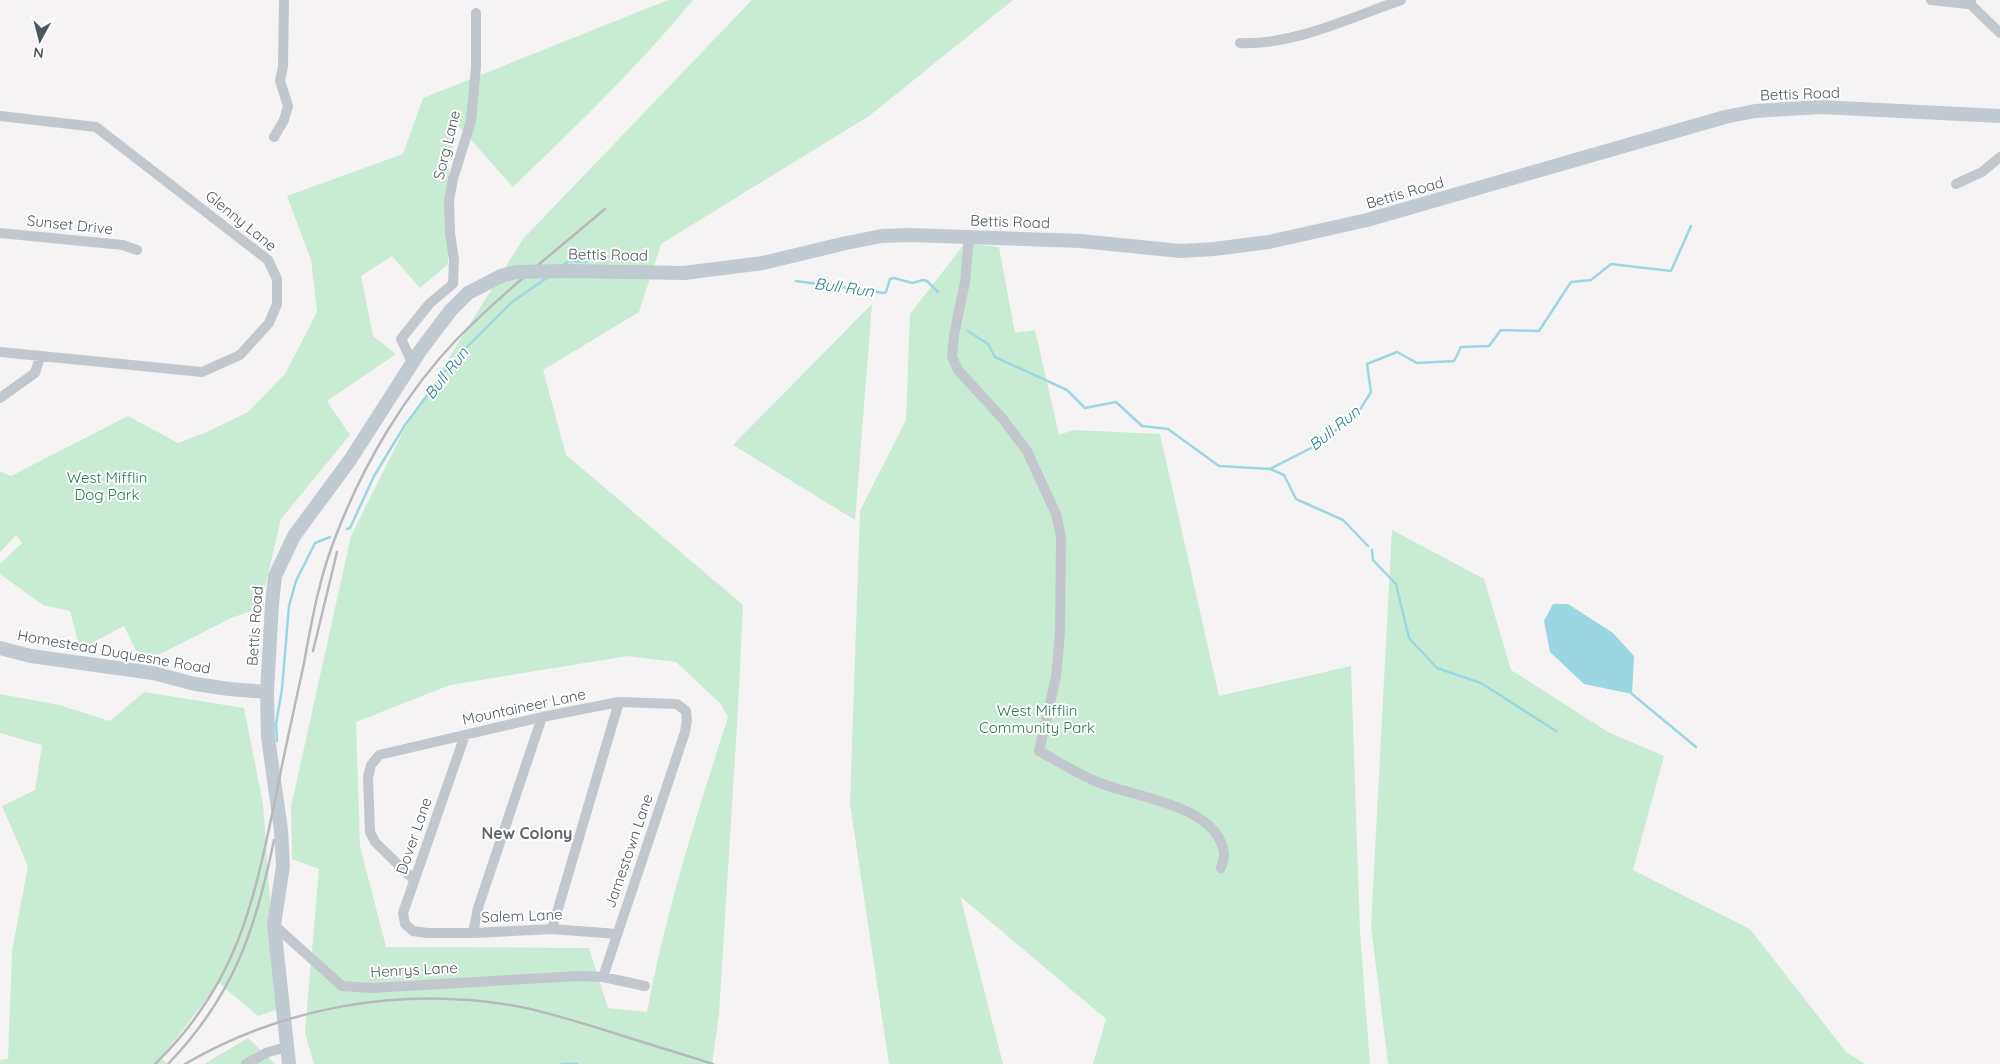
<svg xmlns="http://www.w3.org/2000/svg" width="2000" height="1064" font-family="Quicksand,sans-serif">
	<rect width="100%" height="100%" fill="#f5f3f3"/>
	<path fill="#c8ebd4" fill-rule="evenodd" d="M668,0H693C638,67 575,127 513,187L457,124L449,165L448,264L420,288L392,256L361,276L373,336L396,354L327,401L350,435L281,519L260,608L231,618L142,663L124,626L80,649L70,611L43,605L0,574V564L22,543L16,535L0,552V471L11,476L128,416L178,443L207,432L248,412L285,374L317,312L311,260L287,196L403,154L423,98Z
		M752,0H1013L869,116L661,244L639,312L543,370L566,455L743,605L738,708L719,1014L712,1064H314L305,1033L319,869L292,859L291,807L351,536L404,430L523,239ZM628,656L676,662L720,703L728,717C697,814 666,910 647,1012L608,1008L589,948L386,947L360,846L356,722L450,685Z
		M965,243L999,247L1015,333L1035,330L1059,435L1073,430L1160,434L1219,696L1351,666L1360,932L1370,1064H1093L1106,1019L960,896L1003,1064H889L850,804L860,511L906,420L910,314Z
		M872,304L855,520L733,445Z
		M1392,530L1484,579L1511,670L1608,732L1664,756L1633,870L1750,929L1846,1052L1865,1064H1388L1371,926Z
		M144,692L244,708L263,804L278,1009L258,1016L219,983L161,1058L168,1064H0V1060L8,1059L12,951L28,866L2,806L35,790L42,745L0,733V694L59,705L110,721Z
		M248,1038L275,1064H204Z"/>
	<path fill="#9bd7e2" d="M1553,604H1568L1613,633L1634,656L1632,694L1584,684L1550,652L1544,621Z"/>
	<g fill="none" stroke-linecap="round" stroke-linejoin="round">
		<path stroke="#9bd7e2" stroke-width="2.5" d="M562,266L569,261L586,262
			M796,281L884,293L886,292L890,279L894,278L912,283L923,280L927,281L938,292
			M968,331L988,344L995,357L1067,390L1085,408L1116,402L1142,426L1168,429L1219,466L1270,469L1319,444L1359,411L1371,392L1367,364L1397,352L1417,363L1454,361L1461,347L1489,346L1501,330L1539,331L1571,282L1591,280L1611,264L1671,271L1691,226
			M1270,469L1284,475L1296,499L1343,520L1368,546
			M347,529L350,528L374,476L405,425L452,362L512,302L548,277
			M1372,550L1373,560L1396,584L1409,638L1437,668L1481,683L1556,731
			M1632,694L1696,747
			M277,741L276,724L282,689L289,606L296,581L315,543L330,537
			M562,1064H577"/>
		<path stroke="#c1c7cd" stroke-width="10" d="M1931,0L1968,4L1971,1
			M1966,0L2000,33
			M1240,43C1291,46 1353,17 1401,0
			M0,116L96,127L268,260L277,279V304L269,323L240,355L202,372L0,352
			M274,137L284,120L288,106L280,81L283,66L284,0
			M1956,184L1982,172L2000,157
			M0,233L123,245L137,250
			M969,237L965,282L954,335L952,357L958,370L1002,418L1027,451L1056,514L1061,537L1060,632L1056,677L1039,751C1059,762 1079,775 1100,783C1137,798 1217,805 1224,853C1225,857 1222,863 1221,868
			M412,362L401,339L430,303L453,284L454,260L450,233L449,200L453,179L471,121L476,67V13
			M0,398L35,373L40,357
			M465,735L403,913L405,924L413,931L427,933H473L552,929L617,934
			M274,925L342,986L371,988L579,976L603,977L685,732L687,720L686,711L677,704L619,702L542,717L379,755L371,765L368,777L370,832L375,842L414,880
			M552,929L619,702
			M473,933L478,908L542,717
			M603,977L645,986
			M246,1064L268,1052L287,1047"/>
		<path stroke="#c1cad1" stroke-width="14" d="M567,271L684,273L763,263L846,243L882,236L909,235L1081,241L1180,251L1214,249L1269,242L1367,220L1725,117L1755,111L1821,107L2000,116
			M0,648L31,656L153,673L195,684L229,689L267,692
			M289,1064L274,925L283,866L281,830L268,737L267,692L272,604L275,576L294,536L350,460L420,351L451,310L468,293L501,276"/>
		<path stroke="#b6b8bc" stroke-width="2.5" d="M313,651L337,552
			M155,1064C239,983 254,900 277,791C285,748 295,706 304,663C312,619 320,574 337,533C364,463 406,392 458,338C504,292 555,251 605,209
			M168,1064C233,997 256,929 274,840
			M185,1064C283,1007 398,987 510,1005C541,1010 571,1020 601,1029C638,1041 676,1052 713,1064"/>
		<path stroke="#c1cad1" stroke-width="14" d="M501,276L516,272L567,271"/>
	</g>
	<g text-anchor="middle" stroke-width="4" stroke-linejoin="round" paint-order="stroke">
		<g font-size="15" fill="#4d575e" stroke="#fff">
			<text transform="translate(1800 94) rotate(-2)" y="5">Bettis Road</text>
			<text transform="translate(447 145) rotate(-76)" y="5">Sorg Lane</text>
			<text transform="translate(1405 193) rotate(-16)" y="5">Bettis Road</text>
			<text transform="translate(241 221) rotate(39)" y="5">Glenny Lane</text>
			<text transform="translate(1010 222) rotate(2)" y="5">Bettis Road</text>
			<text transform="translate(70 225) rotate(6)" y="5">Sunset Drive</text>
			<text transform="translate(608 255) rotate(1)" y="5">Bettis Road</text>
			<text transform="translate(255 626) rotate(-86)" y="5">Bettis Road</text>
			<text transform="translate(114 652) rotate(10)" y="5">Homestead Duquesne Road</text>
			<text transform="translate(524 707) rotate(-12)" y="5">Mountaineer Lane</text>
			<text transform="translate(414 836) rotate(-71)" y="5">Dover Lane</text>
			<text transform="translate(629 851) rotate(-71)" y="5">Jamestown Lane</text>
			<text transform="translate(522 916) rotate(-2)" y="5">Salem Lane</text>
			<text transform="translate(414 970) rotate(-3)" y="5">Henrys Lane</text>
		</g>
		<g font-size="15" fill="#25784b" stroke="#fff">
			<text x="107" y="483">West Mifflin<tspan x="107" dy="17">Dog Park</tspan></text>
			<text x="1037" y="716">West Mifflin<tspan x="1037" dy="17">Community Park</tspan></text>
		</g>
		<g font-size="16" font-style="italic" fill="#1e7d90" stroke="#fff">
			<text transform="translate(844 287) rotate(8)" y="6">Bull Run</text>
			<text transform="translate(446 373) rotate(-52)" y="6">Bull Run</text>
			<text transform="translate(1334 428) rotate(-39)" y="6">Bull Run</text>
		</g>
		<g font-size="16" font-weight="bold" fill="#606367" stroke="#fff">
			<text x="527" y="839">New Colony</text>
		</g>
	</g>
	<g transform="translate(40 40) rotate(187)" stroke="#ffffff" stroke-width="4" paint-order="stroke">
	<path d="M0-4L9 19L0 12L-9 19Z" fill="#4d575e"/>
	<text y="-8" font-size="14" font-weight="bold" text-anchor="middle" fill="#4d575e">N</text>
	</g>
</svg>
